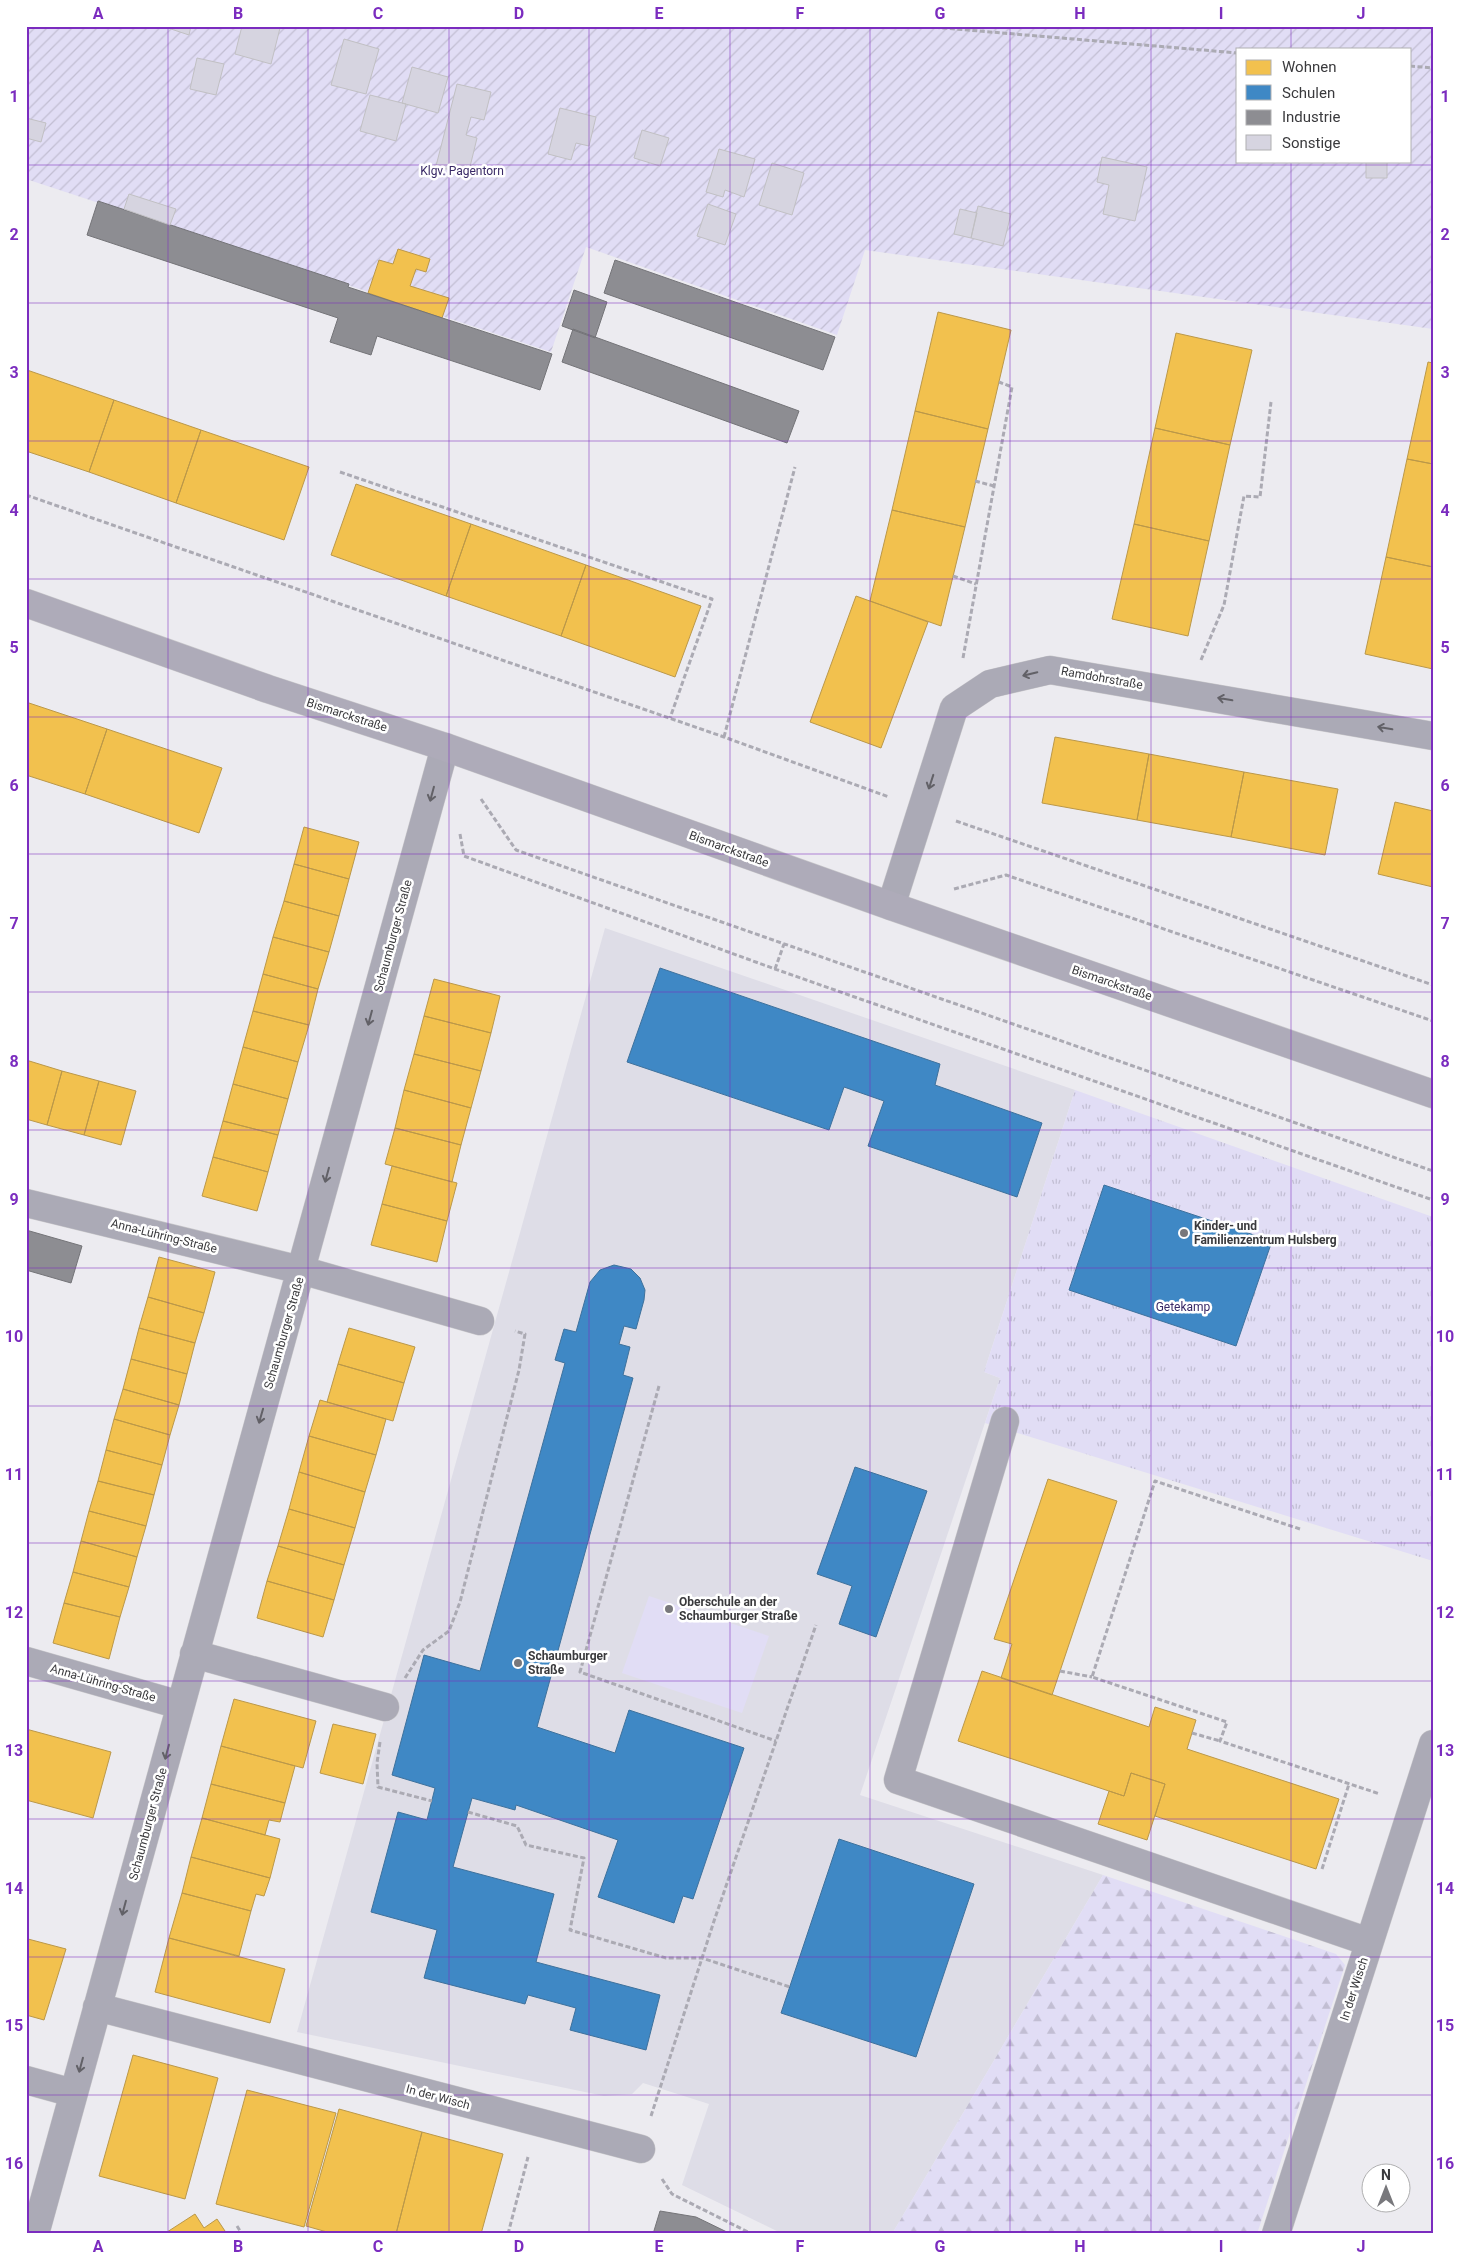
<svg xmlns="http://www.w3.org/2000/svg" width="1459" height="2260" font-family="Roboto,sans-serif">
	<defs>
		<pattern id="forest-firs" width="22" height="20" patternUnits="userSpaceOnUse" patternTransform="scale(1.25)"><rect width="22" height="20" fill="#e1ddf5"/><path d="M5 1l3.5 6h-7zM16 11l3.5 6h-7z" fill="#c2bed3"/></pattern>
		<pattern id="park-tufts" width="24" height="20" patternUnits="userSpaceOnUse" patternTransform="scale(1.25)"><rect width="24" height="20" fill="#e1ddf5"/><path d="M3 7l-1-3M5 7V3M7 7l1-3M15 17l-1-3M17 17v-4M19 17l1-3" fill="none" stroke="#c2bed3"/></pattern>
		<pattern id="garden-furrows" width="10" height="10" patternUnits="userSpaceOnUse" patternTransform="scale(1.25)"><rect width="10" height="10" fill="#e1ddf5"/><path d="M-1 1l2-2M0 10L10 0M9 11l2-2" fill="none" stroke="#c2bed3"/></pattern>
	</defs>
	<rect width="100%" height="100%" fill="#ecebf0"/>
	<path fill="#dedde7" d="M605,928L1075,1090L984,1372L1000,1378L860,1795L1103,1875L892,2234H783L682,2185L709,2104L643,2083L632,2094L604,2096L297,2032Z"/>
	<path fill="url(#forest-firs)" d="M1103,1875L1336,1954L1345,1965L1257,2234H892Z"/>
	<path fill="url(#park-tufts)" d="M1075,1090L1433,1217V1561L985,1423L1000,1378L984,1372Z"/>
	<path fill="url(#garden-furrows)" fill-rule="evenodd" d="M26,26H1433V329L865,250L837,335L586,247L551,352L26,179ZM1238,49H1410V161H1238Z"/>
	<path fill="#e1ddf5" d="M649,1596L769,1636L742,1713L622,1673Z"/>
	<path fill="#f2c14e" stroke="#bb9849" d="M398,249L430,259L426,272L416,269L410,286L449,298L442,318L368,293L379,260L393,264Z
		M938,312L1011,330L988,429L915,411Z
		M1176,333L1252,350L1230,445L1155,428Z
		M1428,362L1433,363V464L1407,459Z
		M27,370L114,400L89,472L26,451Z
		M114,400L201,430L176,503L89,472Z
		M915,411L988,429L965,527L892,510Z
		M1155,428L1230,445L1209,541L1134,524Z
		M201,430L309,467L284,540L176,503Z
		M1407,459L1433,464V567L1386,557Z
		M356,484L471,524L446,596L331,555Z
		M892,510L965,527L941,626L870,601Z
		M471,524L586,565L561,636L446,596Z
		M1134,524L1209,541L1188,636L1112,619Z
		M1386,557L1433,567V669L1365,654Z
		M586,565L701,606L675,677L561,636Z
		M856,596L928,622L881,748L810,722Z
		M26,702L107,729L85,794L26,775Z
		M107,729L222,768L199,833L85,794Z
		M1055,737L1149,754L1137,820L1042,803Z
		M1149,754L1244,772L1231,837L1137,820Z
		M1244,772L1338,789L1325,855L1231,837Z
		M1395,802L1433,811V887L1378,874Z
		M304,827L359,842L349,879L294,864Z
		M294,864L349,879L339,916L284,901Z
		M284,901L339,916L329,952L273,937Z
		M273,937L329,952L318,989L263,974Z
		M263,974L318,989L309,1025L253,1011Z
		M434,979L500,996L491,1033L424,1016Z
		M253,1011L309,1025L298,1062L243,1047Z
		M424,1016L491,1033L481,1071L414,1054Z
		M243,1047L298,1062L288,1099L233,1084Z
		M414,1054L481,1071L471,1108L404,1090Z
		M26,1060L62,1071L47,1125L26,1119Z
		M62,1071L99,1081L84,1135L47,1125Z
		M99,1081L136,1091L121,1145L84,1135Z
		M233,1084L288,1099L278,1135L223,1121Z
		M404,1090L471,1108L461,1145L395,1128Z
		M223,1121L278,1135L268,1172L213,1157Z
		M395,1128L461,1145L452,1182L385,1164Z
		M213,1157L268,1172L257,1211L202,1196Z
		M392,1166L457,1183L447,1221L382,1204Z
		M382,1204L447,1221L437,1262L371,1245Z
		M159,1257L215,1272L204,1313L148,1297Z
		M148,1297L204,1313L195,1343L139,1328Z
		M139,1328L195,1343L187,1374L131,1359Z
		M349,1328L415,1347L404,1383L338,1364Z
		M131,1359L187,1374L179,1405L123,1389Z
		M338,1364L404,1383L393,1421L327,1402Z
		M123,1389L179,1405L170,1435L114,1419Z
		M320,1400L386,1419L376,1455L309,1436Z
		M114,1419L170,1435L162,1465L106,1450Z
		M309,1436L376,1455L365,1492L299,1472Z
		M106,1450L162,1465L154,1495L98,1481Z
		M299,1472L365,1492L355,1528L289,1509Z
		M1048,1479L1117,1501L1052,1695L1001,1678L1012,1644L994,1639Z
		M98,1481L154,1495L146,1526L89,1511Z
		M289,1509L355,1528L344,1565L278,1546Z
		M89,1511L146,1526L137,1557L81,1541Z
		M81,1541L137,1557L129,1587L73,1572Z
		M278,1546L344,1565L334,1600L267,1581Z
		M73,1572L129,1587L120,1617L64,1603Z
		M267,1581L334,1600L323,1637L257,1618Z
		M64,1603L120,1617L109,1659L53,1643Z
		M982,1671L1149,1727L1155,1707L1196,1720L1187,1749L1339,1799L1316,1869L1155,1816L1165,1784L1131,1773L1124,1796L958,1741Z
		M234,1699L316,1721L303,1768L221,1746Z
		M333,1724L376,1734L363,1784L320,1773Z
		M26,1729L111,1752L93,1818L26,1800Z
		M221,1746L295,1766L285,1803L211,1784Z
		M1131,1773L1165,1784L1147,1840L1098,1824L1109,1791L1124,1796Z
		M211,1784L285,1803L280,1822L269,1820L265,1835L202,1818Z
		M202,1818L280,1839L270,1878L191,1857Z
		M191,1857L270,1878L264,1896L256,1894L251,1911L182,1893Z
		M182,1893L251,1911L239,1956L169,1938Z
		M169,1938L285,1969L270,2023L155,1992Z
		M28,1939L66,1949L44,2020L26,2015V1946Z
		M133,2055L218,2078L185,2199L99,2176Z
		M247,2090L336,2113L304,2227L216,2204Z
		M339,2109L422,2132L396,2234H334L306,2226Z
		M422,2132L503,2154L481,2234H396Z
		M195,2214L204,2228L217,2219L227,2234H164Z"/>
	<path fill="#3f88c5" stroke="#3e719c" d="M660,968L940,1064L935,1085L1042,1123L1017,1197L868,1146L884,1101L844,1087L829,1130L627,1062Z
		M1104,1185L1272,1241L1236,1346L1069,1290Z
		M614,1265L631,1269L640,1278L645,1290L644,1300L636,1329L624,1326L619,1344L630,1347L623,1375L633,1378L537,1727L615,1753L629,1710L744,1748L693,1899L683,1896L674,1923L598,1897L618,1840L516,1805L515,1810L472,1798L453,1867L554,1894L536,1962L660,1995L646,2050L570,2030L576,2008L528,1995L525,2004L424,1978L437,1930L371,1912L398,1812L427,1820L435,1788L392,1775L424,1655L480,1671L565,1363L555,1360L564,1329L576,1332L590,1282L600,1270Z
		M855,1467L927,1491L876,1637L839,1624L852,1586L817,1574Z
		M839,1839L974,1884L916,2057L781,2013Z"/>
	<path fill="#8d8d92" stroke="#747478" d="M98,201L349,284L348,287L552,354L540,390L377,336L371,355L330,342L338,318L87,235Z
		M615,260L835,337L823,370L604,293Z
		M574,290L607,302L595,338L562,326Z
		M573,329L799,411L787,443L562,362Z
		M26,1230L82,1246L71,1283L26,1270Z
		M660,2211L696,2217L731,2234H653Z"/>
	<path fill="#d6d4e0" stroke="#c1c0c3" d="M162,26H191L189,35Z
		M242,26H272L280,28L271,64L235,54Z
		M344,39L379,49L366,94L331,85Z
		M197,58L224,64L216,95L190,89Z
		M412,67L448,77L438,113L402,103Z
		M457,84L491,92L484,120L471,117L466,135L477,138L468,175L436,166Z
		M370,95L406,104L396,141L360,131Z
		M560,108L596,117L589,146L576,143L571,160L548,154Z
		M26,118L46,123L41,142L26,138Z
		M642,130L669,138L660,166L634,158Z
		M719,149L755,159L744,197L725,190L723,197L706,192Z
		M1102,157L1147,167L1135,221L1103,214L1109,185L1097,182Z
		M1366,161H1387V178H1366Z
		M772,163L804,173L792,215L759,205Z
		M129,194L176,209L170,225L124,209Z
		M708,204L736,214L725,245L697,236Z
		M978,206L1011,214L1003,246L971,238Z
		M960,209L977,213L971,238L954,234Z"/>
	<g fill="none" stroke-linecap="round" stroke-linejoin="round">
		<defs>
			<path id="minor" d="M891,906L954,708L990,684L1050,670L1433,736
				M26,1203L301,1270L480,1321
				M1005,1421L898,1780L1369,1942
				M194,1654L385,1707
				M26,1661L180,1705
				M97,2007L641,2149
				M26,2080L73,2093
				M35,2234L445,747
				M1276,2234L1433,1744"/>
			<path id="major" d="M26,603L268,689L445,747L891,906L1433,1094"/>
		</defs>
		<use href="#minor" stroke="#c9c8cb" stroke-width="29"/>
		<use href="#major" stroke="#c9c8cb" stroke-width="29"/>
		<path stroke="#abaab3" stroke-width="3" stroke-dasharray="5 2.5" stroke-linecap="butt" d="M920,26L1238,53
			M1410,66L1433,68
			M340,472L712,599L670,718
			M975,481L994,486
			M26,495L724,737L889,797
			M953,576L976,584
			M963,658L1012,387L999,382
			M1201,660L1224,605L1244,496L1260,497L1271,402
			M724,737L795,467
			M481,799L516,850L1433,1171
			M956,821L1433,985
			M460,834L464,856L775,969L1433,1200
			M954,889L1006,875L1433,1021
			M775,969L784,944
			M659,1386L580,1672L776,1741
			M1300,1529L1155,1481L1092,1677L1227,1722L1220,1741L1380,1794
			M1060,1671L1092,1677
			M405,1678L423,1650L449,1631L460,1602L519,1370L525,1334L515,1331
			M1192,1733L1220,1741
			M380,1742L377,1763L378,1787L432,1801
			M468,1812L517,1826L526,1845L584,1858L570,1930L666,1958H702L790,1987
			M1322,1869L1349,1784
			M651,2116L714,1921L816,1625
			M662,2179L672,2194L752,2234
			M237,2226L242,2234
			M508,2234L528,2157"/>
		<use href="#minor" stroke="#abaab6" stroke-width="28"/>
		<use href="#major" stroke="#aeabb9" stroke-width="28"/>
	</g>
	<defs><path id="oneway-shaft" d="M-6 0H5M1.5-3L5.5 0L1.5 3" fill="none" stroke-width="1.6" stroke-linecap="round" stroke-linejoin="round" transform="scale(1.25)"/></defs>
	<g stroke="#626167">
		<use href="#oneway-shaft" transform="translate(1030 674) rotate(167)"/>
		<use href="#oneway-shaft" transform="translate(1225 699) rotate(-170)"/>
		<use href="#oneway-shaft" transform="translate(1385 728) rotate(-170)"/>
		<use href="#oneway-shaft" transform="translate(931 782) rotate(108)"/>
		<use href="#oneway-shaft" transform="translate(432 794) rotate(105)"/>
		<use href="#oneway-shaft" transform="translate(370 1018) rotate(105)"/>
		<use href="#oneway-shaft" transform="translate(327 1175) rotate(105)"/>
		<use href="#oneway-shaft" transform="translate(261 1416) rotate(106)"/>
		<use href="#oneway-shaft" transform="translate(167 1752) rotate(105)"/>
		<use href="#oneway-shaft" transform="translate(124 1908) rotate(105)"/>
		<use href="#oneway-shaft" transform="translate(81 2065) rotate(105)"/>
	</g>
	<path fill="none" stroke="#7b2cbf" stroke-width="1" stroke-opacity="0.55" d="M168,26V2234M308,26V2234M449,26V2234M589,26V2234M730,26V2234M870,26V2234M1010,26V2234M1151,26V2234M1291,26V49M1291,161V2234M26,165H1433M26,303H1433M26,441H1433M26,579H1433M26,717H1433M26,854H1433M26,992H1433M26,1130H1433M26,1268H1433M26,1406H1433M26,1543H1433M26,1681H1433M26,1819H1433M26,1957H1433M26,2095H1433"/>
	<g fill="#78787c" stroke="#fff" stroke-width="2">
		<circle cx="1184" cy="1233" r="5"/>
		<circle cx="669" cy="1609" r="5"/>
		<circle cx="518" cy="1663" r="5"/>
	</g>
	<g text-anchor="middle" stroke-width="5" stroke-linejoin="round" paint-order="stroke">
		<g font-size="12" fill="#392966" stroke="#fff">
			<text x="462" y="175">Klgv. Pagentorn</text>
			<text x="1183" y="1311">Getekamp</text>
		</g>
		<g font-size="12" fill="#3a3a3d" stroke="#fff">
			<text transform="translate(1102 678) rotate(10)" y="4">Ramdohrstraße</text>
			<text transform="translate(347 715) rotate(18)" y="4">Bismarckstraße</text>
			<text transform="translate(729 849) rotate(20)" y="4">Bismarckstraße</text>
			<text transform="translate(393 936) rotate(-75)" y="4">Schaumburger Straße</text>
			<text transform="translate(1112 983) rotate(19)" y="4">Bismarckstraße</text>
			<text transform="translate(164 1236) rotate(14)" y="4">Anna-Lühring-Straße</text>
			<text transform="translate(284 1333) rotate(-74)" y="4">Schaumburger Straße</text>
			<text transform="translate(103 1683) rotate(16)" y="4">Anna-Lühring-Straße</text>
			<text transform="translate(148 1824) rotate(-75)" y="4">Schaumburger Straße</text>
			<text transform="translate(1354 1989) rotate(-72)" y="4">In der Wisch</text>
			<text transform="translate(438 2097) rotate(15)" y="4">In der Wisch</text>
		</g>
		<g font-size="12" font-weight="bold" fill="#3a3a3d" stroke="#fff" text-anchor="start">
			<text x="1194" y="1230">Kinder- und<tspan x="1194" dy="14">Familienzentrum Hulsberg</tspan></text>
			<text x="679" y="1606">Oberschule an der<tspan x="679" dy="14">Schaumburger Straße</tspan></text>
			<text x="528" y="1660">Schaumburger<tspan x="528" dy="14">Straße</tspan></text>
		</g>
	</g>
	<rect width="1459" height="2260" fill="none" stroke="#ffffff" stroke-width="55"/>
	<rect x="1236" y="48" width="175" height="115" fill="#ffffff" stroke="#b0b0b1"/>
	<rect x="1246" y="60" width="25" height="15" fill="#f2c14e" stroke="#b0b0b1"/>
	<text x="1282" y="72" font-size="15" fill="#3a3a3d">Wohnen</text>
	<rect x="1246" y="85" width="25" height="15" fill="#3f88c5" stroke="#b0b0b1"/>
	<text x="1282" y="98" font-size="15" fill="#3a3a3d">Schulen</text>
	<rect x="1246" y="110" width="25" height="15" fill="#8d8d92" stroke="#b0b0b1"/>
	<text x="1282" y="122" font-size="15" fill="#3a3a3d">Industrie</text>
	<rect x="1246" y="135" width="25" height="15" fill="#d6d4e0" stroke="#b0b0b1"/>
	<text x="1282" y="148" font-size="15" fill="#3a3a3d">Sonstige</text>
	<g transform="translate(1386 2188)"><circle r="24" fill="#ffffff" stroke="#b0b0b1"/>
	<path d="M0-4L9 19L0 12L-9 19Z" fill="#78787c"/>
	<text y="-8" font-size="14" font-weight="bold" text-anchor="middle" fill="#3a3a3d">N</text>
	</g>
	<rect x="28" y="28" width="1404" height="2204" fill="none" stroke="#7b2cbf" stroke-width="2"/>
	<g font-size="16" text-anchor="middle" font-weight="bold" fill="#7b2cbf">
		<text x="98" y="19">A</text>
		<text x="238" y="19">B</text>
		<text x="378" y="19">C</text>
		<text x="519" y="19">D</text>
		<text x="659" y="19">E</text>
		<text x="800" y="19">F</text>
		<text x="940" y="19">G</text>
		<text x="1080" y="19">H</text>
		<text x="1221" y="19">I</text>
		<text x="1361" y="19">J</text>
		<text x="14" y="102">1</text>
		<text x="1445" y="102">1</text>
		<text x="14" y="240">2</text>
		<text x="1445" y="240">2</text>
		<text x="14" y="378">3</text>
		<text x="1445" y="378">3</text>
		<text x="14" y="516">4</text>
		<text x="1445" y="516">4</text>
		<text x="14" y="653">5</text>
		<text x="1445" y="653">5</text>
		<text x="14" y="791">6</text>
		<text x="1445" y="791">6</text>
		<text x="14" y="929">7</text>
		<text x="1445" y="929">7</text>
		<text x="14" y="1067">8</text>
		<text x="1445" y="1067">8</text>
		<text x="14" y="1205">9</text>
		<text x="1445" y="1205">9</text>
		<text x="14" y="1342">10</text>
		<text x="1445" y="1342">10</text>
		<text x="14" y="1480">11</text>
		<text x="1445" y="1480">11</text>
		<text x="14" y="1618">12</text>
		<text x="1445" y="1618">12</text>
		<text x="14" y="1756">13</text>
		<text x="1445" y="1756">13</text>
		<text x="14" y="1894">14</text>
		<text x="1445" y="1894">14</text>
		<text x="14" y="2031">15</text>
		<text x="1445" y="2031">15</text>
		<text x="14" y="2169">16</text>
		<text x="1445" y="2169">16</text>
		<text x="98" y="2252">A</text>
		<text x="238" y="2252">B</text>
		<text x="378" y="2252">C</text>
		<text x="519" y="2252">D</text>
		<text x="659" y="2252">E</text>
		<text x="800" y="2252">F</text>
		<text x="940" y="2252">G</text>
		<text x="1080" y="2252">H</text>
		<text x="1221" y="2252">I</text>
		<text x="1361" y="2252">J</text>
	</g>
</svg>
